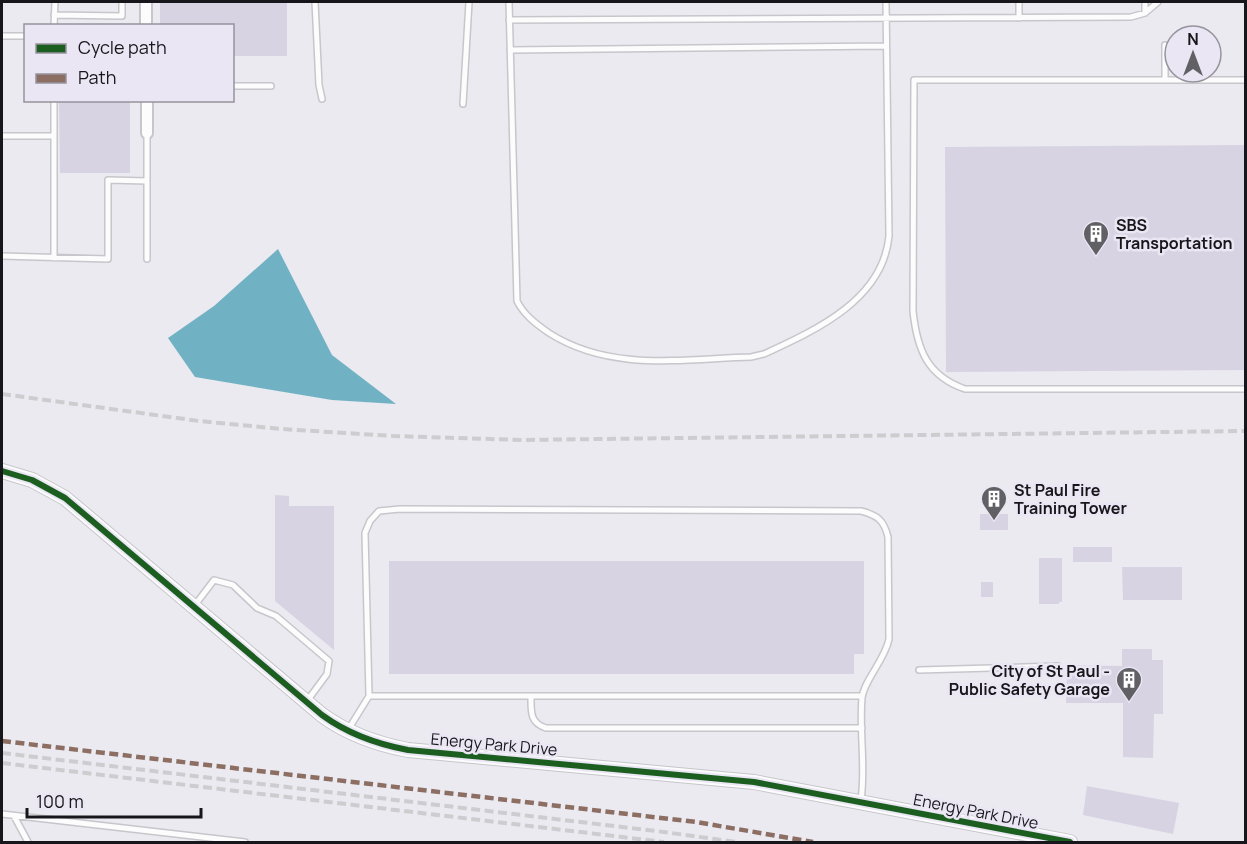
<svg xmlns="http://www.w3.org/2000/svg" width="1247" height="844" font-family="Manrope,sans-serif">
	<rect width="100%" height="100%" fill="#ebeaf0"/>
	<path fill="#70b2c3" d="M278,249L332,355L396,404L332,400L195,377L168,338L214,306Z"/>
	<path fill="#d7d3e2" d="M160,2H287V56H232V26H160Z
		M59,100H130V173H60Z
		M1245,145V370L946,372L945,147Z
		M275,495L289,496V506H334V650L275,601Z
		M980,514H1008V530H980Z
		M1073,547H1112V562H1073Z
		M1039,558H1062V602H1059V604H1039Z
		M389,561H864V654H854V674H389Z
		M1122,567H1182V600H1123Z
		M981,582H993V597H981Z
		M1122,649H1152V660H1163V714H1154L1153,758L1123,757V703H1066L1067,665L1122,666Z
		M1087,786L1179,803L1173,834L1083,815Z"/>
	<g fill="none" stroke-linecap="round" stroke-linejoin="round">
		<defs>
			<path id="service" d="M315,2L319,85L322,99
				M509,2L517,301C524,315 536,324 549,333C610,372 682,359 751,357L764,354C816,330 883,300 889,236L886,2
				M1019,2V18
				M1145,13V2
				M54,15L122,16V2
				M509,20L1131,17L1145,13L1158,2
				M54,26L55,2
				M2,36H26
				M510,50L886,46
				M1165,80V45
				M1246,80H914L913,311C917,349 927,376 965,389H1246
				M232,86H271
				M54,100V258
				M463,104L469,2
				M2,136H54
				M2,256L108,259V180L147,181V133
				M147,259V181
				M195,605L214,580L233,585L257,608L276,616L329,661L327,674L307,701
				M919,670L1058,666
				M369,696H862
				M531,697C531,712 530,723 546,728H862
				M348,730L369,696L365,533L370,521L379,511L400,509L861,511C877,515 884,520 888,537L889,639C885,660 864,680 862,698C859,732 866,766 861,800
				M2,814L245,842
				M14,816L28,842"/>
			<path id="minor" d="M146,2V26
				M147,100V133"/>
			<path id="tertiary" d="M2,471L32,480L65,498L322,715C348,734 376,744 408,750L754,782L1070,842"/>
		</defs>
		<use href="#service" stroke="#c7c6cb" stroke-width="8"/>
		<use href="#minor" stroke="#c7c6cb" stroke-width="14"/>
		<use href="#tertiary" stroke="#c7c6cb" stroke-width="16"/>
		<use href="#service" stroke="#fcfcfd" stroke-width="5"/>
		<use href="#minor" stroke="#fcfcfd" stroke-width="10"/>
		<use href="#tertiary" stroke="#fcfcfd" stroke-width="14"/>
		<path stroke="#cdcdcf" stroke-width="4" stroke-dasharray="9 4.5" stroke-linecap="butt" d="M2,394L199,421L282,429L393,436L522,440L1246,431
			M2,753L664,832L736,842
			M2,763L664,842"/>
		<path stroke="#8d6e63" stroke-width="4.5" stroke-dasharray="9 4.5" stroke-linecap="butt" d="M2,741L696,822L813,842"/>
		<defs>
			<path id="cycleway" d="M2,471L32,480L65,498L322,715C348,734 376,744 408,750L754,782L1070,842"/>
		</defs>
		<use href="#cycleway" stroke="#eae6f4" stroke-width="10"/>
		<use href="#cycleway" stroke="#1b5e20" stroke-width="6"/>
	</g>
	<defs>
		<symbol id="building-pin" viewBox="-11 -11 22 30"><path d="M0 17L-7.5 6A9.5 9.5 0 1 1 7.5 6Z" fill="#616065" stroke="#eae6f4"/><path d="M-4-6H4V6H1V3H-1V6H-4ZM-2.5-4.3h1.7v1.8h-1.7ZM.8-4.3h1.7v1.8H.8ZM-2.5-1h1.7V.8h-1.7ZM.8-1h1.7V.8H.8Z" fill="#fff"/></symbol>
	</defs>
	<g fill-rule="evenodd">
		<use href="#building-pin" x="1081" y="219" width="30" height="40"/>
		<use href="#building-pin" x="979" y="484" width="30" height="40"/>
		<use href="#building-pin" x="1114" y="665" width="30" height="40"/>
	</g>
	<g text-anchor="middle" stroke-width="5" stroke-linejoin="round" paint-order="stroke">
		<g font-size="16" font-weight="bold" fill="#17161a" stroke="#eae6f4" text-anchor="start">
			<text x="1116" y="231">SBS<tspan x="1116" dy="18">Transportation</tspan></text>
			<text x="1014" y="496">St Paul Fire<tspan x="1014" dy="18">Training Tower</tspan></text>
			<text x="1110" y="677" text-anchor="end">City of St Paul -<tspan x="1110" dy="18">Public Safety Garage</tspan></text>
		</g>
		<g font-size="16" fill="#17161a" stroke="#eae6f4">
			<text transform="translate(494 744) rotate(5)" y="6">Energy Park Drive</text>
			<text transform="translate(976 811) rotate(11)" y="6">Energy Park Drive</text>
		</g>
	</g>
	<rect width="1247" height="844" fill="none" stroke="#17161a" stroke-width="6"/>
	<rect x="24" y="24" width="210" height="78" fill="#eae6f4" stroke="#96939d" stroke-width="1.5"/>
	<rect x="36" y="44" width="30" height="9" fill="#1b5e20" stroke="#96939d" stroke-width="1.5"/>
	<text x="78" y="54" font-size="18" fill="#17161a">Cycle path</text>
	<rect x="36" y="74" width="30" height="9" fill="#8d6e63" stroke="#96939d" stroke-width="1.5"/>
	<text x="78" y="84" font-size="18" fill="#17161a">Path</text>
	<g transform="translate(1193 54)"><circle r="28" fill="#eae6f4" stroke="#96939d" stroke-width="1.5"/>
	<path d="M0-4.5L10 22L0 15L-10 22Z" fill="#616065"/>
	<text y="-9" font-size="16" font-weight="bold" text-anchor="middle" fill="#17161a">N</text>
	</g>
	<path d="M27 808v9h174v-9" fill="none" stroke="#17161a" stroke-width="3"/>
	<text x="36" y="808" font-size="18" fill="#17161a" stroke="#eae6f4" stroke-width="4.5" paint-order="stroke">100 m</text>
</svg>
